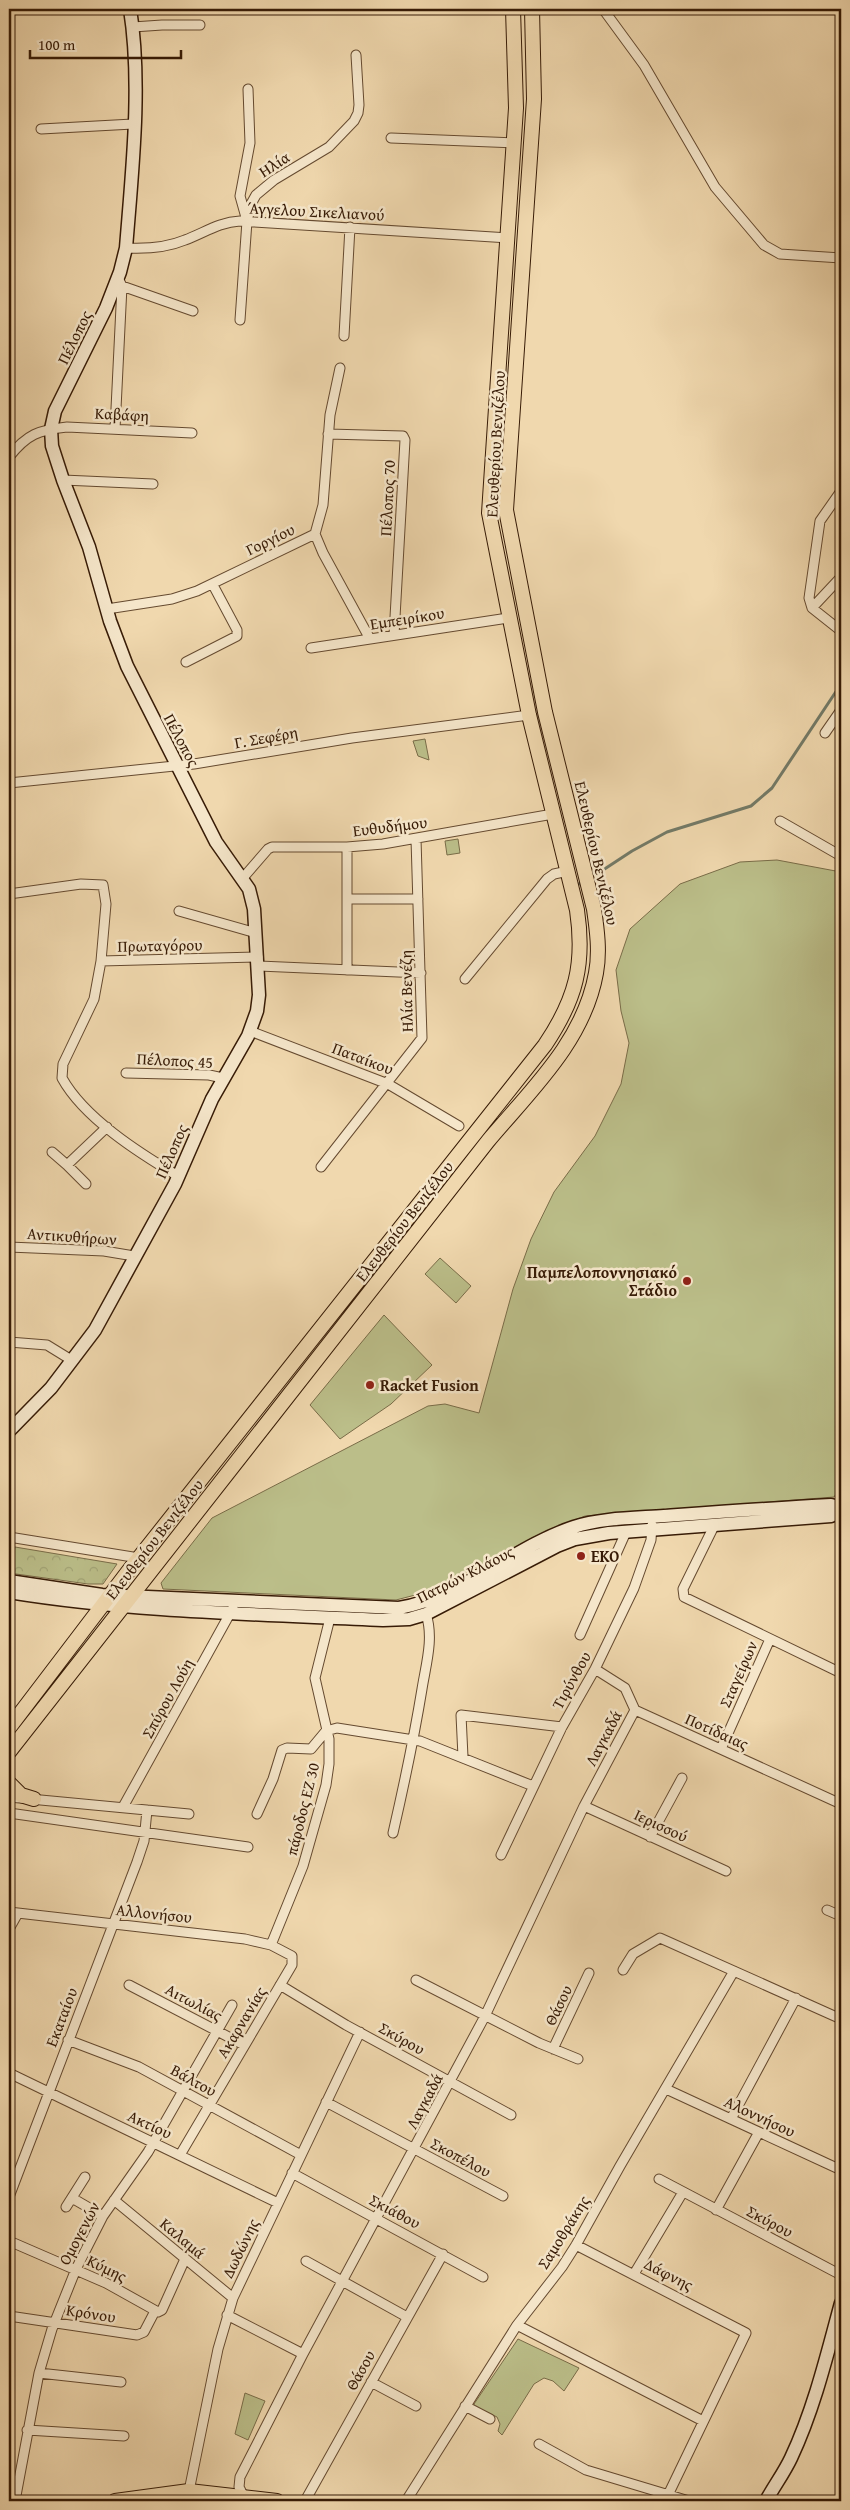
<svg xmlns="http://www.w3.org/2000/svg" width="850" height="2510" font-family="'Gentium Book Plus',serif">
	<defs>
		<pattern id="park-crowns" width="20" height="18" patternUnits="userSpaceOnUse" patternTransform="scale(1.25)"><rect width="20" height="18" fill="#bbbe89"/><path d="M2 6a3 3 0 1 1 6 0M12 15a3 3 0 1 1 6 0" fill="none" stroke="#a1a375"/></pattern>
	</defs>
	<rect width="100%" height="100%" fill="#f0d8ae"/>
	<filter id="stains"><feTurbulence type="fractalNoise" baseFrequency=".004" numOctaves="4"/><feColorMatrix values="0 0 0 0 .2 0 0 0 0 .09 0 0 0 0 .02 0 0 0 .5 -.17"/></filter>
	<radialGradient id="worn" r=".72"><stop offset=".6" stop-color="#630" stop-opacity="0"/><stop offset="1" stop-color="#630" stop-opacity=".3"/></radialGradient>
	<path fill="#bbbe89" stroke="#796c48" d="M425,739L429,760L418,756L413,741Z
		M458,839L460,853L447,855L445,841Z
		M777,860L841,872V1486L834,1497L585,1516L543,1533L427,1592L396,1600L163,1589L161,1583L212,1518L428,1406L445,1404L479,1413L513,1289L531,1239L554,1192L595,1136L621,1084L629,1043L621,1011L616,970L630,929L680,884L740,862Z
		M440,1258L471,1286L456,1303L425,1274Z
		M384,1315L432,1365L391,1404L340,1439L310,1405Z
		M518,2339L579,2368L564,2391L553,2381L544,2378L534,2384L502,2435L498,2431L500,2424L497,2417L474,2406V2404Z
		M245,2393L265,2401L248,2440L235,2434Z"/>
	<path fill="url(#park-crowns)" stroke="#796c48" d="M9,1546L117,1564L103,1584H88L9,1573Z"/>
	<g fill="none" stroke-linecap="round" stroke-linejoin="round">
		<path stroke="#737a67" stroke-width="3" d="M600,872L632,851L667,832L751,806L772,788L841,684
			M579,884L580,883"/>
		<defs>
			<path id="street" d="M603,9L644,65L715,187L764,245L780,254L841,258
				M133,27L162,25H200
				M41,129L133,124
				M391,138L514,143
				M247,221L240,196L250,143L248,89
				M126,248C146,249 166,248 185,240C204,233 219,222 240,221L509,238
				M122,286L193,311
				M240,320L247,221L251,204L256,195L274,180L329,147L354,121L358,113L359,105L356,55
				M344,336L350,227
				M115,429L122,286L118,278
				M328,434L403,436L405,440L394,635
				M9,457C27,434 39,430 67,427L192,433
				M63,480L153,484
				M841,491L820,521L809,598L812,608L841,631
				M315,534L323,553L370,639
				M812,608L841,577
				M107,609L172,599L197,591L315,534L323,505L330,415L340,368
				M311,648L508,618
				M186,662L237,636V630L213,585
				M825,733L841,710
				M9,783L194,764L352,738L529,715
				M780,821L841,856
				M242,879L268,849L272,847H347L383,844L553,814
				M9,894L81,884L103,885L106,904L101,961
				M348,899H418
				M179,911L256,933
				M259,966L421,973
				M347,970V847
				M465,979L547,879L554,874L568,871
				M250,1031L388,1084L459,1126
				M126,1073L209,1075L223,1078
				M52,1152L67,1165L107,1127
				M67,1165L86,1184
				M321,1167L422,1038L416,839
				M178,1176C139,1153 84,1118 62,1078L63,1064L94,999L101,961L258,957
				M9,1247L104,1251L134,1256
				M9,1342L47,1345L73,1361
				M9,1418L18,1423
				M715,1524L683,1589L684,1597L841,1673
				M9,1537L139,1558
				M580,1635L626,1532
				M595,1669L625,1688L635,1710L841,1804
				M721,1749L770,1639
				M463,1757L461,1715L562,1727
				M9,1797L189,1814
				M584,1806L726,1871
				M123,1807L233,1608
				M9,1813L248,1847
				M257,1814L273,1779L282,1750L287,1748L311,1749L326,1731L337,1728L420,1741L533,1786
				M393,1833C404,1785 414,1738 422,1689C426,1664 434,1638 426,1614
				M650,1837L682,1778
				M501,1855L562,1727L595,1669L634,1588L651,1540L652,1525
				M827,1910L841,1916
				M9,1912L245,1939L271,1945L292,1956V1965L180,2155
				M9,1929L18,1913
				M271,1945L303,1866L326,1785L329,1764V1739L315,1678L330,1618
				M623,1970L633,1954L660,1938L841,2019
				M416,1980L539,2043L578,2059
				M129,1985L244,2045
				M280,1985L346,2025L511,2115
				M68,2040L139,2067L301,2155
				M553,2049L589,1973
				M9,2073L278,2203
				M666,2089L841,2170
				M326,2102L503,2196
				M731,2119L796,1998
				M292,2173L483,2277
				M659,2179L841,2275
				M9,2197L137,1862L144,1841L147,1810
				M72,2198L103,2216
				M114,2200L233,2298
				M66,2207L85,2177
				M716,2210L759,2132
				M9,2241L106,2283L158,2312L162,2310L185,2259
				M576,2245L746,2333L668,2495
				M306,2261L407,2317
				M634,2274L683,2192
				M227,2315L303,2354
				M9,2316L137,2335L144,2332L155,2311
				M517,2325L703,2421
				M39,2373L121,2382
				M371,2382L416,2406
				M465,2406L490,2419
				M27,2430L124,2436
				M539,2444L586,2470L689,2501
				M189,2491L218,2349L233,2298L360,2032
				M15,2501L39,2373L52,2329L76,2269L103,2216L148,2152L232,2005
				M243,2501L244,2497L239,2487L240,2477L303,2354L485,2016L584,1806L635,1710
				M305,2501L443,2254
				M406,2501L517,2325L562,2267L576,2245L620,2166L734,1971"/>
			<path id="secondary" d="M9,1431L51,1388L95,1330L175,1184L212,1099L248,1036L257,1011L259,995L254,909L249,889L216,842L127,666L110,621L89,547L63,480L52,446L51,429L55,411L106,308L120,272L126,248C132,172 142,84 130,9
				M9,1581L102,1595L399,1608C463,1597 513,1547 574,1527C600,1518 637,1518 664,1516C720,1512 775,1508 831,1505L841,1508
				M9,1592C132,1612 258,1614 383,1620L409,1619L426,1614L557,1546L575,1539L609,1533L831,1516L841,1511
				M766,2501C774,2486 784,2473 791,2458C814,2409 827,2355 841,2303"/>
			<path id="primary" d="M9,1728L130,1569L545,1045C576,999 585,964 577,910L529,715L489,513L516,108L513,9
				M9,1752L488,1141C531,1090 584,1041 596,973C600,952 597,930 594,909L545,712L506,510L534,99L532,9
				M9,1783L21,1795L34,1799
				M115,2501L189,2491L277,2501"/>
		</defs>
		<use href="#street" stroke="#654a30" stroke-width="11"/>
		<use href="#secondary" stroke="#371b06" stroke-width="15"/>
		<use href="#primary" stroke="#371b06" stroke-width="16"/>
		<use href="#street" stroke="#f5e6ca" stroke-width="9"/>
		<use href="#secondary" stroke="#f5e6ca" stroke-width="12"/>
		<use href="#primary" stroke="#f0d8ae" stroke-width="14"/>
	</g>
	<g fill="#8f2418" stroke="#f5e6ca" stroke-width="2">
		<circle cx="687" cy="1281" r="5"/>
		<circle cx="370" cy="1385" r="5"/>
		<circle cx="581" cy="1556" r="5"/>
	</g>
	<g text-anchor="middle" stroke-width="5" stroke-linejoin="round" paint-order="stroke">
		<g font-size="16" fill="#371b06" stroke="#f5e6ca">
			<text transform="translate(274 164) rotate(-33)" y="6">Ηλία</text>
			<text transform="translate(316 211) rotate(3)" y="6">Άγγελου Σικελιανού</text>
			<text transform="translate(74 337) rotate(-64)" y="6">Πέλοπος</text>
			<text transform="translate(122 414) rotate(3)" y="6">Καβάφη</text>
			<text transform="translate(495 444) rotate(-87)" y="6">Ελευθερίου Βενιζέλου</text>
			<text transform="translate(387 498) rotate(-87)" y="6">Πέλοπος 70</text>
			<text transform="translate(270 539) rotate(-26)" y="6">Γοργίου</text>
			<text transform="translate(407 618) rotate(-9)" y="6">Εμπειρίκου</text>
			<text transform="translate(266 737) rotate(-10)" y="6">Γ. Σεφέρη</text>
			<text transform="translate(182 740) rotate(62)" y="6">Πέλοπος</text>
			<text transform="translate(390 826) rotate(-7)" y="6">Ευθυδήμου</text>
			<text transform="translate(597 853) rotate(77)" y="6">Ελευθερίου Βενιζέλου</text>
			<text transform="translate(160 945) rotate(-1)" y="6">Πρωταγόρου</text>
			<text transform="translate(406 991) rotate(-91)" y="6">Ηλία Βενέζη</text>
			<text transform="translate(363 1058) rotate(21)" y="6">Παταίκου</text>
			<text transform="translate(175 1060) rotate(3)" y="6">Πέλοπος 45</text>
			<text transform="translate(171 1151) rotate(-66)" y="6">Πέλοπος</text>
			<text transform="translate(404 1221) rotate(-52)" y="6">Ελευθερίου Βενιζέλου</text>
			<text transform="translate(72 1236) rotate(4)" y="6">Αντικυθήρων</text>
			<text transform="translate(154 1539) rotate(-52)" y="6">Ελευθερίου Βενιζέλου</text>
			<text transform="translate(465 1574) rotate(-27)" y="6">Πατρών Κλάους</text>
			<text transform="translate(738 1674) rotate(-66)" y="6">Σταγείρων</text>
			<text transform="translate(571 1680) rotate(-61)" y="6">Τιρύνθου</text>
			<text transform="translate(167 1698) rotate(-61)" y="6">Σπύρου Λούη</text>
			<text transform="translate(717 1731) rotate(24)" y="6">Ποτίδαιας</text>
			<text transform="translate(603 1738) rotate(-62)" y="6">Λαγκαδά</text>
			<text transform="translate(302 1809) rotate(-76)" y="6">πάροδος ΕΖ 30</text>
			<text transform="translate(661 1825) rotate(25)" y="6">Ιερισσού</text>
			<text transform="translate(154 1913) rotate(6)" y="6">Αλλονήσου</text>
			<text transform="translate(194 2002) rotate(28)" y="6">Αιτωλίας</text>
			<text transform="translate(558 2005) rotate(-64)" y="6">Θάσου</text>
			<text transform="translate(61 2017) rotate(-69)" y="6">Εκαταίου</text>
			<text transform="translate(241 2022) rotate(-59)" y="6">Ακαρνανίας</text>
			<text transform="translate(402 2038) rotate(29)" y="6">Σκύρου</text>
			<text transform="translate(194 2080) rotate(29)" y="6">Βάλτου</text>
			<text transform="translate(424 2101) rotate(-62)" y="6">Λαγκαδά</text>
			<text transform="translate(760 2116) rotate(25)" y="6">Αλοννήσου</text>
			<text transform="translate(150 2124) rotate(25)" y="6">Ακτίου</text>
			<text transform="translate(461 2157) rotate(28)" y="6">Σκοπέλου</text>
			<text transform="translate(395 2211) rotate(28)" y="6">Σκιάθου</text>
			<text transform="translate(770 2221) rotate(28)" y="6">Σκύρου</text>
			<text transform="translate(563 2232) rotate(-58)" y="6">Σαμοθράκης</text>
			<text transform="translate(79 2233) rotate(-62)" y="6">Ομογενών</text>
			<text transform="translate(183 2238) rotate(40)" y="6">Καλαμά</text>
			<text transform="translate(240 2248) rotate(-64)" y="6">Δωδώνης</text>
			<text transform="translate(107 2268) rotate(26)" y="6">Κύμης</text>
			<text transform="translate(669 2274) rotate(27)" y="6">Δάφνης</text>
			<text transform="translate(91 2313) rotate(9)" y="6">Κρόνου</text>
			<text transform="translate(360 2370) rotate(-61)" y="6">Θάσου</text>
		</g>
		<g font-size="16" font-weight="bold" fill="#371b06" stroke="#f5e6ca" text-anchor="start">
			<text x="677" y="1278" text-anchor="end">Παμπελοποννησιακό<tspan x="677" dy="18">Στάδιο</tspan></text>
			<text x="380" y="1391">Racket Fusion</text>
			<text x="591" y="1562">EKO</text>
		</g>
	</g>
	<rect width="850" height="2510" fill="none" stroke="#f0d8ae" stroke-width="30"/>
	<rect x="10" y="10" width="830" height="2490" fill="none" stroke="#371b06" stroke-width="2.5"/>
	<rect x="15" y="15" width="820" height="2480" fill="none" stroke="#371b06"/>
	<path d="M30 50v8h151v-8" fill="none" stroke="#371b06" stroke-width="2.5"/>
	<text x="38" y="50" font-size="15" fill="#371b06" stroke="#f5e6ca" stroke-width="4" paint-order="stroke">100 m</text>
	<rect width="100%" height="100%" filter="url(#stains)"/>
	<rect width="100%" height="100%" fill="url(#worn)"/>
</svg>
